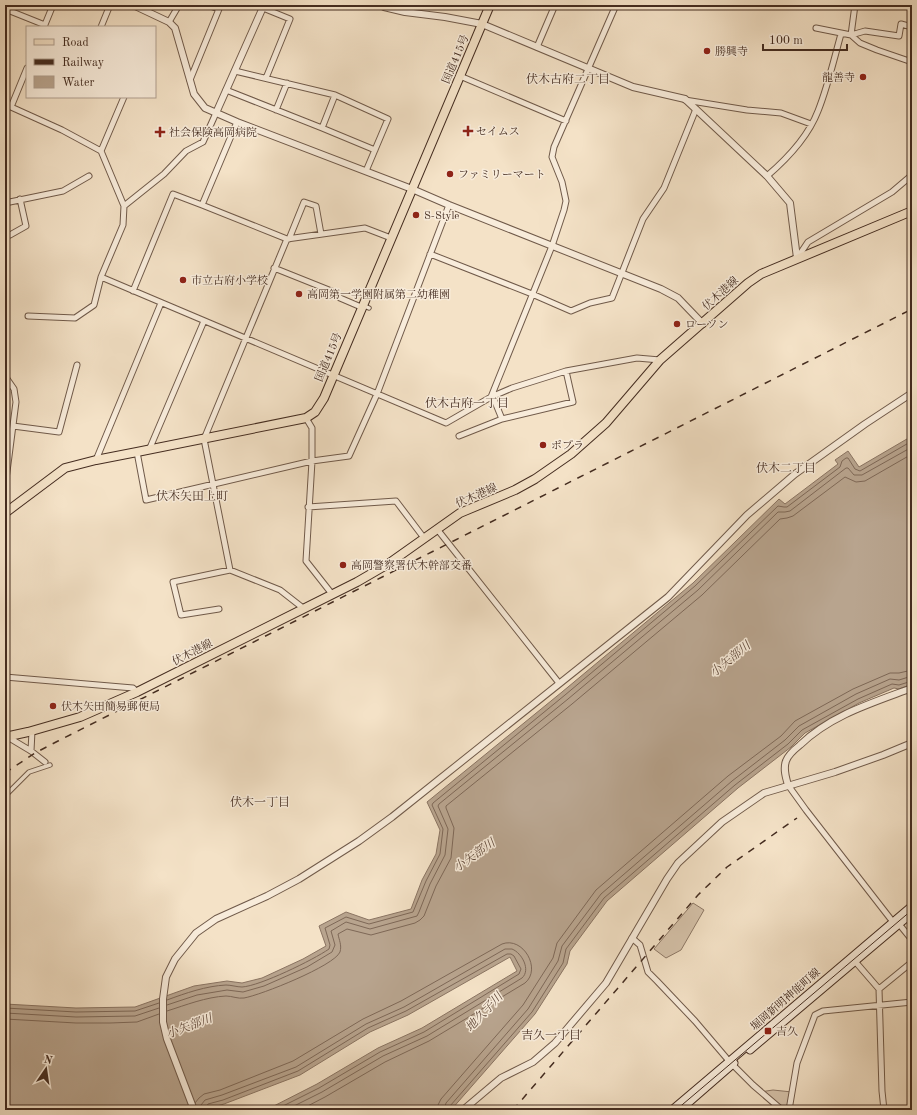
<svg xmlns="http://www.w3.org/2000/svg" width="917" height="1115" font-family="'Old Standard TT','Noto Serif JP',serif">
	<rect width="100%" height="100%" fill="#f4e2c7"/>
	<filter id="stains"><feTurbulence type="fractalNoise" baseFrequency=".005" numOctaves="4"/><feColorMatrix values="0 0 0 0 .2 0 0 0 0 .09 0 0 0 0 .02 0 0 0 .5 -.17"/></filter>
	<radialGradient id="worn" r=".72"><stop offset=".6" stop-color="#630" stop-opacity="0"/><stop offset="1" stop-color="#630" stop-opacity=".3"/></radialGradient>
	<path fill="#d6c3ab" stroke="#8d7866" d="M693,903L704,910L681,950L666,958L654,949Z
		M773,1090L792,1092L789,1110H782L760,1092Z"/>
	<path fill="#b8a48e" stroke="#8a7462" d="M912,436V684L899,689L894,688L859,703L805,733L791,747L738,788L607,901L570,951L567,964L535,1014L451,1110H266L317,1084L378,1048L422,1028L517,971L510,957L408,1015L370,1032L300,1075L224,1104L203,1110H5V1004L76,1008L135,1007L194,986L227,981L242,983L262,978L303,959L326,946L319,926L346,912L369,920L411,909L422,880L436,854L440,830L427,802L562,692L693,583L779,499L785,504L838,464L835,460L848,451L859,467Z"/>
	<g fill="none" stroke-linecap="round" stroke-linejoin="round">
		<path stroke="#7e6857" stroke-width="1" d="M167,1000C186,993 206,986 226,985C231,985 237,987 242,987C260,986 313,960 329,949L330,945L325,928L346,917L369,924L413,912L426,881L440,854L443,829L432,805L433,803L565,695L695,586L778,506L784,507H787L840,467L842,461L846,458H848L855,469L860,471L912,441
			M167,1005L197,995L227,990L243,992L264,986L307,967L332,952L335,945L331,931L346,922L370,929L417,916L419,912L430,884L445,855L448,829L438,806L439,804L568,699L698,590L778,512H785L790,511L846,468H848L854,475H862L912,447
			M5,1008L76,1012L135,1011L159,1003
			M167,1011C186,1005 206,997 226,996C232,996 238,999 244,998C261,995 334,966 340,952C342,945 339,940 338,934L347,929L371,935L415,923L420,920L424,916L436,886L451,858L454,828L446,808V806L572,704L702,595L780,519L787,518L793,516L845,477L856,482L865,481L912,454
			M5,1013L76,1017L135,1016L159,1008
			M5,1019L76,1023H110L137,1022L159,1014
			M195,1103L199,1098L204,1094L220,1090L293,1061L363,1019L401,1001L502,944C523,936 542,969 525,983L429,1041L385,1062L325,1097L300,1110
			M200,1110L201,1105L205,1100L222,1095L296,1067L366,1024L404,1007L505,949H512C522,953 531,970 522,978L427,1036L383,1056L322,1092L286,1110
			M205,1110L206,1107L208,1104L223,1100L298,1071L368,1028L406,1011L507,954H511L514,956L521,969L519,974L424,1032L380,1052L319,1088L275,1110
			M438,1110V1105L441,1099L523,1005L553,958L557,943L596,890L728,776L781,736L795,721L853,689L890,673H899L912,670
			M444,1110L446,1103L528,1009L558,961L562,946L601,894L732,781L785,740L799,726L856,694L890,679L899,680L912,676
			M449,1110L450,1106L532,1012L563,963L566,949L604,898L735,785L788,744L802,730L858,699L892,684L899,685L912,681"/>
		<defs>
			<path id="pedestrian" d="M362,305L369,308
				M5,796L29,772L50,765"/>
			<path id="minor" d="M263,8L290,19L266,78
				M5,9L45,25
				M169,22L179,5
				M44,27L53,5
				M101,27L110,5
				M816,28L851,35L860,43L877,50L912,62
				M851,35L865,31L899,36L901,24L912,27
				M851,35L855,5
				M537,47L555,5
				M27,68L11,107L62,130L101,151L124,206L123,225L101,277L94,305L75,318L28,316
				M235,71L335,95L388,119L366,171
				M460,76L566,121
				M190,80L219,9L207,5
				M226,90L322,128L375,150
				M685,100L747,110L781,113L811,124
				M276,110L287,83
				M322,128L335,95
				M101,151L124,97
				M767,176C788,158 808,137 818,111C828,86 834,59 841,34
				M5,203L63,191L89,176
				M202,205L237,122
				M124,206L164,174L186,151L203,142L216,113
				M5,236L10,235L26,226L20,199
				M289,239L304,202L316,206L321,234
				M430,254L532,294L571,311L590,303L612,298L643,219L664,188L696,109
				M798,257L808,242L892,192L912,175
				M274,268L334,292L340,298L361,307
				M101,277L446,423L491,397L512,388L566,371L637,358L660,360
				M133,291L173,194L202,205L287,239L365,228L391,238
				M5,376L14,389L16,402L5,487
				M491,397L552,246L564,210L566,201L562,182L552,157L554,147L616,5
				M493,397L502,419
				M306,418L312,428V461L306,561L332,594
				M13,426L59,432L77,365
				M459,436L502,419L573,402L566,371
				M149,450L204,321
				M137,452L146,500L312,461L349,456L377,394L449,205
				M96,460L161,303
				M308,507L396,501L424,538
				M437,529L559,683
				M230,570L204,439L287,239
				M219,609L181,615L173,582L230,570L280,590L303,608
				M5,677L133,688L137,692
				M6,736L31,751L45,762
				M31,751L32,731
				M788,785L806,810L893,922L899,924L912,940
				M632,938L640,945L648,972L657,981L695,1021L729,1061L753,1085L782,1110
				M853,959L879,989L882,1091L884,1110
				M879,989L912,962
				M789,1110L797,1063L815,1015L823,1011L912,1002"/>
			<path id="tertiary" d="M133,5L169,22L175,28L194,94L205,108L237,122L412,189L449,205L661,289L678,298L703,324
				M380,5L384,7L405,12L445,17L482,24L633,87L685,99L767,176L790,203L797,258
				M216,113L264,5
				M788,785C786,778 783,769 786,761C788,755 795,749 800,745C831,715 872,703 912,688
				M194,1110L167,1039L163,1022V999L166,977L175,959L196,933L216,919L267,896L299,879L359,841L392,817L668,597L747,515L795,474L865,424L912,393
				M463,1110L501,1078L533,1062L555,1043L606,983L667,879L678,863L722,822L764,793L835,772L883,755L912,743"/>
			<path id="secondary" d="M750,1050L912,913
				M672,1110L912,906
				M680,1110L734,1063"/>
			<path id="primary" d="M5,737L28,732L80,717L137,692L357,582L388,564L460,513L515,490L535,479L571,454L606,423L660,360L748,283L761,274L912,211"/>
			<path id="trunk" d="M5,513L65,468L96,460L137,452L306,418L315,412L324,398L490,5"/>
		</defs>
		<use href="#pedestrian" stroke="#705a4a" stroke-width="5.5"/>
		<use href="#minor" stroke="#705a4a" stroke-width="7"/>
		<use href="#tertiary" stroke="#705a4a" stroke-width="8"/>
		<use href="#secondary" stroke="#442c20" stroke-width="9"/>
		<use href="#primary" stroke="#442c20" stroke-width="10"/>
		<use href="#trunk" stroke="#442c20" stroke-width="10"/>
		<use href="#pedestrian" stroke="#f8ecdb" stroke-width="3.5"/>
		<use href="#minor" stroke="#f8ecdb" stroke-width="5"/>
		<use href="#tertiary" stroke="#f8ecdb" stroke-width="6"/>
		<use href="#secondary" stroke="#f8ecdb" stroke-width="7"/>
		<use href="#primary" stroke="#f4e2c7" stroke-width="8"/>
		<use href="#trunk" stroke="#f4e2c7" stroke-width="8"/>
		<path stroke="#442c20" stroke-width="1" d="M676,1110L912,910"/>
		<path stroke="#442c20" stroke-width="1.5" stroke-dasharray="7 7" stroke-linecap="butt" d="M5,773L35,753L58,741L912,309
			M513,1110L698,895L727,867L797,818"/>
	</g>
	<g fill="#8f2418" stroke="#f8ecdb" stroke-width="1.5">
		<circle cx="707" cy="51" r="4"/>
		<circle cx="863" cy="77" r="4"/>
		<path d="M466 125h4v4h4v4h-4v4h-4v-4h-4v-4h4z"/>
		<path d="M158 126h4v4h4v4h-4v4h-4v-4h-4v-4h4z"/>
		<circle cx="450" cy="174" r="4"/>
		<circle cx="416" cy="215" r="4"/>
		<circle cx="183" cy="280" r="4"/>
		<circle cx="299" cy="294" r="4"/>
		<circle cx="677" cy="324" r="4"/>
		<circle cx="543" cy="445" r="4"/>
		<circle cx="343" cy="565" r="4"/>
		<circle cx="53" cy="706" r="4"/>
		<rect x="764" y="1027" width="8" height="8" rx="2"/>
	</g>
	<g text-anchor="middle" stroke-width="3" stroke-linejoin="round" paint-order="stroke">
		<g font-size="11" fill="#442c20" stroke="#f8ecdb" text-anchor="start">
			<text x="715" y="55">勝興寺</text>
			<text x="855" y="81" text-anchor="end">龍善寺</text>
			<text x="476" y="135">セイムス</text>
			<text x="169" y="136">社会保険高岡病院</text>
			<text x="458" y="178">ファミリーマート</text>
			<text x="424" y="219">S-Style</text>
			<text x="191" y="284">市立古府小学校</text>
			<text x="307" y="298">高岡第一学園附属第二幼稚園</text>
			<text x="685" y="328">ローソン</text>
			<text x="551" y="449">ポプラ</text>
			<text x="351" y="569">高岡警察署伏木幹部交番</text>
			<text x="61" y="710">伏木矢田簡易郵便局</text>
			<text x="776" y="1035">吉久</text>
		</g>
		<g font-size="11" fill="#442c20" stroke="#f8ecdb">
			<text transform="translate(455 59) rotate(-67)" y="4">国道415号</text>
			<text transform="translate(720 293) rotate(-42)" y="4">伏木港線</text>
			<text transform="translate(328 357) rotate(-67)" y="4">国道415号</text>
			<text transform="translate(476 495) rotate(-24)" y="4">伏木港線</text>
			<text transform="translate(192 652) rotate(-27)" y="4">伏木港線</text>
			<text transform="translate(785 999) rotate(-41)" y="4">堀岡新明神能町線</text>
		</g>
		<g font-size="12" fill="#442c20" stroke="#f8ecdb">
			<text x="568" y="83">伏木古府二丁目</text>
			<text x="467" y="407">伏木古府一丁目</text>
			<text x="786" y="472">伏木二丁目</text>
			<text x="192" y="500">伏木矢田上町</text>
			<text x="260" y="806">伏木一丁目</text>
			<text x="551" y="1039">吉久一丁目</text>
		</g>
		<g font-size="12" font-style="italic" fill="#614a3c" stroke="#f8ecdb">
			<text transform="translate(730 659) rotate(-39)" y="4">小矢部川</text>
			<text transform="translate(474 855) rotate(-35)" y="4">小矢部川</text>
			<text transform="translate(484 1012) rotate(-47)" y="4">地久子川</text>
			<text transform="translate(189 1026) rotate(-21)" y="4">小矢部川</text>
		</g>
	</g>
	<rect width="917" height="1115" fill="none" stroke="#f4e2c7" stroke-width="20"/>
	<rect x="6" y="6" width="905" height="1103" fill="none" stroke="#442c20" stroke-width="2"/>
	<rect x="10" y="10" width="897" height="1095" fill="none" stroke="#442c20"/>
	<rect x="26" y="26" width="130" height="72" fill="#f8ecdb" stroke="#b09f90"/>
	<rect x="34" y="39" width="20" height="6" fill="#f4e2c7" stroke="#b09f90"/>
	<text x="62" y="46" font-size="12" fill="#442c20">Road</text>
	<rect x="34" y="59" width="20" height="6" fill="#442c20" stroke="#b09f90"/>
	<text x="62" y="66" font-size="12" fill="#442c20">Railway</text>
	<rect x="34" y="76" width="20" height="12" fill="#b8a48e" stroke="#b09f90"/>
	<text x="62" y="86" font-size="12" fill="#442c20">Water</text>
	<g transform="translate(46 1069) rotate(13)" stroke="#f8ecdb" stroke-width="3" paint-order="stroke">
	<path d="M0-3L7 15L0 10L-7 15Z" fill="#442c20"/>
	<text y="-6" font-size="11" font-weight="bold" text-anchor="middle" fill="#442c20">N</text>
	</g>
	<path d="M763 44v6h84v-6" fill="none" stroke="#442c20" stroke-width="2"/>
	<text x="769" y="44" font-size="12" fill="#442c20" stroke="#f8ecdb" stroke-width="3" paint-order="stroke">100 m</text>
	<rect width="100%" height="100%" filter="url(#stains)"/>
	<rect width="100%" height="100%" fill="url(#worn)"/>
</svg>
